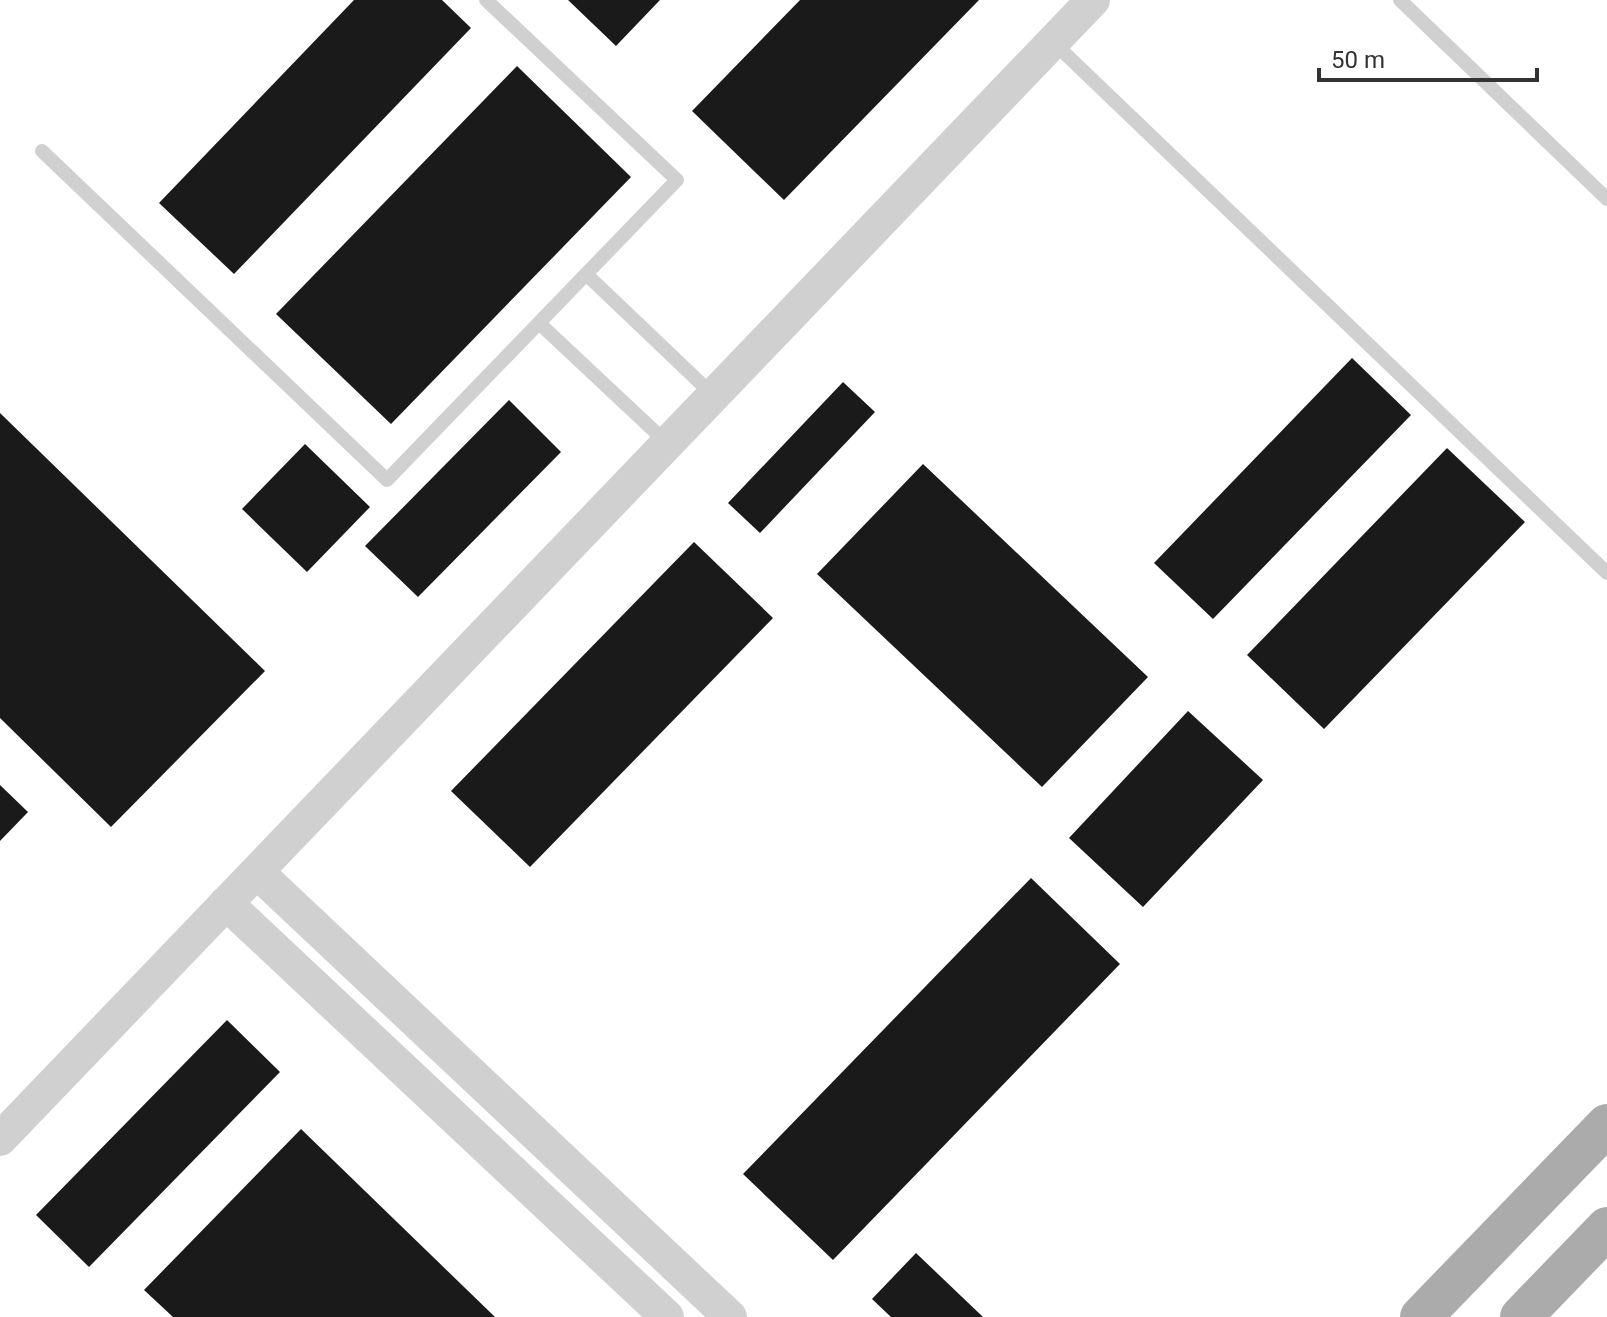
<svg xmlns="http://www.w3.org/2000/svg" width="1607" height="1317" font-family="Roboto,sans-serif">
	<rect width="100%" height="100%" fill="#fff"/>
	<path fill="#1a1a1a" d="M354,0H442L471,28L234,274L159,203Z
		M568,0H660L616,46Z
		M800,0H979L784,200L692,111Z
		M517,66L631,177L391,424L276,314Z
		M1352,358L1411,415L1213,619L1154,563Z
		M843,382L875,412L760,533L728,503Z
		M509,400L561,452L418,597L365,546Z
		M0,413L265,671L111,827L0,718Z
		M305,444L370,507L307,572L242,509Z
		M1447,448L1525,522L1324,729L1247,655Z
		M923,464L1148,677L1042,787L817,574Z
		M694,542L773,618L530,867L451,791Z
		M1188,711L1263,780L1143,907L1069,838Z
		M0,785L28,812L0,841Z
		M1031,878L1120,964L833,1260L743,1174Z
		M227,1020L280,1072L89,1267L36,1215Z
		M301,1129L495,1317H173L144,1290Z
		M916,1253L983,1317H891L872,1299Z"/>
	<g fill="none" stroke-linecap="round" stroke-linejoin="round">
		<path stroke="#d0d0d0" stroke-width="14" d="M1400,0L1607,199
			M1053,42L1607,573
			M42,151L387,480L677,180L486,0
			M586,274L713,395
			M539,323L667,443"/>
		<path stroke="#d0d0d0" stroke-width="34" d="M257,872L730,1317
			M226,903L667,1317
			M0,1139L1093,0"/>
		<path stroke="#ababab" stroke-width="42" d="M1421,1317L1607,1125
			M1521,1317L1607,1228"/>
	</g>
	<path d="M1319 68v12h218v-12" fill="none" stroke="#333333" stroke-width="4"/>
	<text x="1331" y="68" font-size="24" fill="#333333" stroke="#ffffff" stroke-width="6" paint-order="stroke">50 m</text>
</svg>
